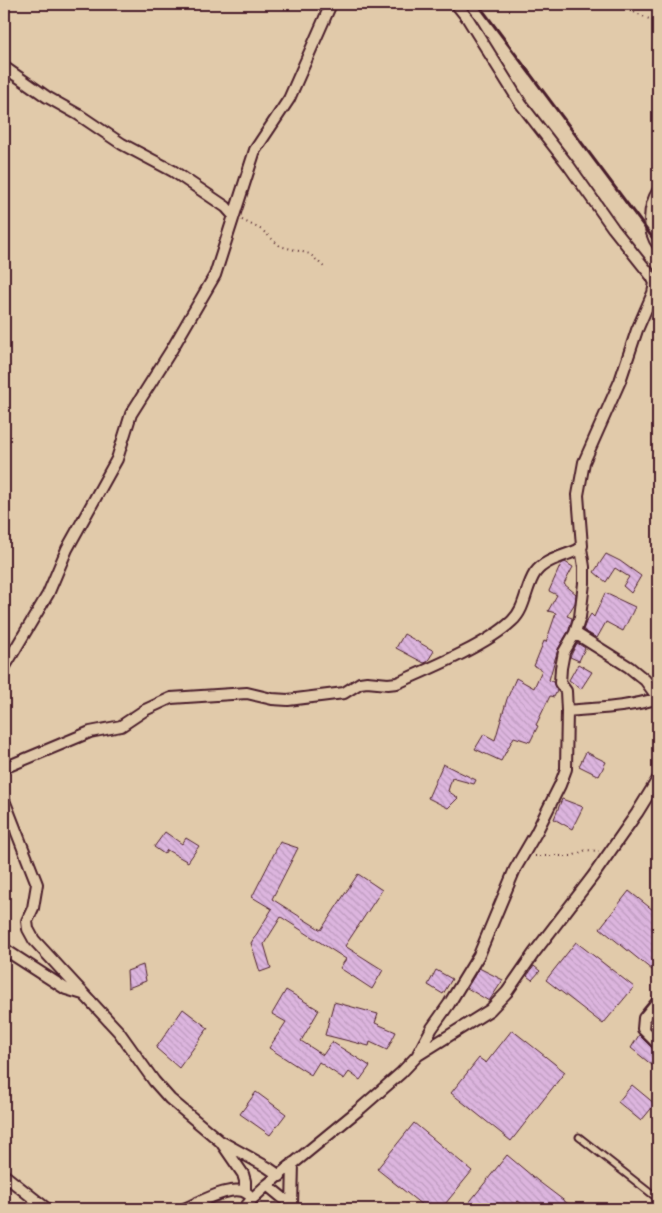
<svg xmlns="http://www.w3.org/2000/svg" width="662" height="1213" font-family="Caveat,sans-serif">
	<defs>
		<pattern id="building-back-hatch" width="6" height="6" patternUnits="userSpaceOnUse" patternTransform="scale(1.25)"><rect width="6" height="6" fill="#dcb5de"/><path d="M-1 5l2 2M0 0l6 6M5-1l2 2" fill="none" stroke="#be9bbf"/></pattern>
	</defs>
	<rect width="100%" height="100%" fill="#e1caaa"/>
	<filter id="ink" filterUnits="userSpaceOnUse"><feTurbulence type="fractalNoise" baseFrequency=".02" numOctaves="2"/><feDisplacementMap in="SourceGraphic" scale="10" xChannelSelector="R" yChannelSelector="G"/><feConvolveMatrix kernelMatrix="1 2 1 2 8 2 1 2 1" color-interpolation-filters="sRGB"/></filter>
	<g filter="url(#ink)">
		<path fill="url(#building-back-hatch)" stroke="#4a1f2b" d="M606,554L620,561L641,576L631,593L623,586L629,577L615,568L606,582L594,572Z
			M565,562L573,567L564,584L576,594L575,603L567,616L572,618L569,630L558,649L549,680L553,682L557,691L554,697L550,696L536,725L538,726L530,742L514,737L501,761L475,749L484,734L495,740L507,699L516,678L534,688L542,670L534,666L544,641L546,642L556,613L548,611L557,595L549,591L561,564Z
			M605,593L635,607L623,631L606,622L597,638L583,630L586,622L591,614L594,617Z
			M404,634L434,651L427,662L424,663L396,648Z
			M577,643L585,648L579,661L570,657Z
			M578,664L592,672L581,689L569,680Z
			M586,752L606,762L599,776L579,766Z
			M443,764L476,780L474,784L452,778L448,791L458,798L448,808L428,798Z
			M562,799L583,807L572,829L554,819Z
			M165,832L182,844L186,838L199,846L188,862L167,850L164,854L154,847Z
			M280,842L298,848L272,899L321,930L358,874L382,890L345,946L383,970L372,989L340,968L346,959L281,917L264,944L271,968L260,972L251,943L272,909L252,897Z
			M629,891L658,914V963L652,970L600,928Z
			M576,942L634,987L603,1024L546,980Z
			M143,965L146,981L128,988L127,971Z
			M534,966L540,971L532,980L527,976Z
			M479,968L503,980L489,1001L467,988Z
			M436,970L452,979L443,994L428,985Z
			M286,990L319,1010L301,1041L323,1055L332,1042L370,1066L360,1080L349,1072L344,1079L319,1062L311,1075L269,1048L286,1022L272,1014Z
			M334,1002L378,1014L375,1023L396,1032L387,1050L370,1042L369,1046L325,1035Z
			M183,1009L208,1028L179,1068L156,1048Z
			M512,1030L565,1072L511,1141L451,1093L479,1058L486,1063Z
			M639,1035L653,1049L658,1051V1070L631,1048Z
			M632,1085L655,1104L641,1121L618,1102Z
			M256,1092L286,1114L270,1135L240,1114Z
			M414,1123L472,1171L441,1209H427L377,1169Z
			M507,1155L538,1181L575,1209H529L518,1201L511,1209H464Z"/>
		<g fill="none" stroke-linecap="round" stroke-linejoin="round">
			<defs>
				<path id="service" d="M579,1137L658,1199"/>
				<path id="minor" d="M4,67L47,97L79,115L122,144L173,171L226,207L234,216
					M658,191C648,207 647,230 658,245
					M575,633L629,667L645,680L658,698
					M4,668L48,594L67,549L117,459L131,414L172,349L215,275L255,150L289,99L331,4
					M567,711C598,708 628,708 658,698
					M4,768L90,732L121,726L145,710L171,698L247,693L272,699L288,700L344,693L360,683L367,682L388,684L397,683C429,669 487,645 512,621C526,608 525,588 535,573C544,560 564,556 578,550L582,546L578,495L584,462L620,381L637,330L653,293L655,283L652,277L613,228L569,166L521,104L468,19L456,4
					M4,800L37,884L33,908L27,921L28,929L34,940L119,1032L154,1081L170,1099L221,1142L243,1174L245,1181V1191
					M4,949L66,989L83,994
					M658,1001L644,1018L643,1029L658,1044
					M418,1054L432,1028L449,1004L479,955L515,869L536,833L560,785L566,769L567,711L566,691L560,683L561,668L564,652L575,633L580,617L584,583V567L581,548
					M222,1142L267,1167L280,1176
					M4,1175L47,1209
					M267,1185L295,1208
					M292,1206L293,1163
					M184,1209C199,1203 234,1182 248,1194
					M244,1209L253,1198L267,1185L361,1108L401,1073L418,1055L490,1010L507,992L534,953L593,876L637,813L658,779"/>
			</defs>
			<use href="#service" stroke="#4a1f2b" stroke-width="9"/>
			<use href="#minor" stroke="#4a1f2b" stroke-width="14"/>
			<path stroke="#4a1f2b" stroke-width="2" stroke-dasharray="1 4" stroke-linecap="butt" d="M625,8L658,23
				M242,220L262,230L280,246L310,254L325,268
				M535,856H572L586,850L599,851"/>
			<use href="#service" stroke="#e1caaa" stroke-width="5"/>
			<use href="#minor" stroke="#e1caaa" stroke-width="10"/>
			<path stroke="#4a1f2b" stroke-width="3" d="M478,4L658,245"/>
		</g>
	</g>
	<rect width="662" height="1213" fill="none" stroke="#e1caaa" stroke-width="20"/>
	<rect x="10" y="10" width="642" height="1193" fill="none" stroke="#4a1f2b" stroke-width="2" filter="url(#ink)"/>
</svg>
